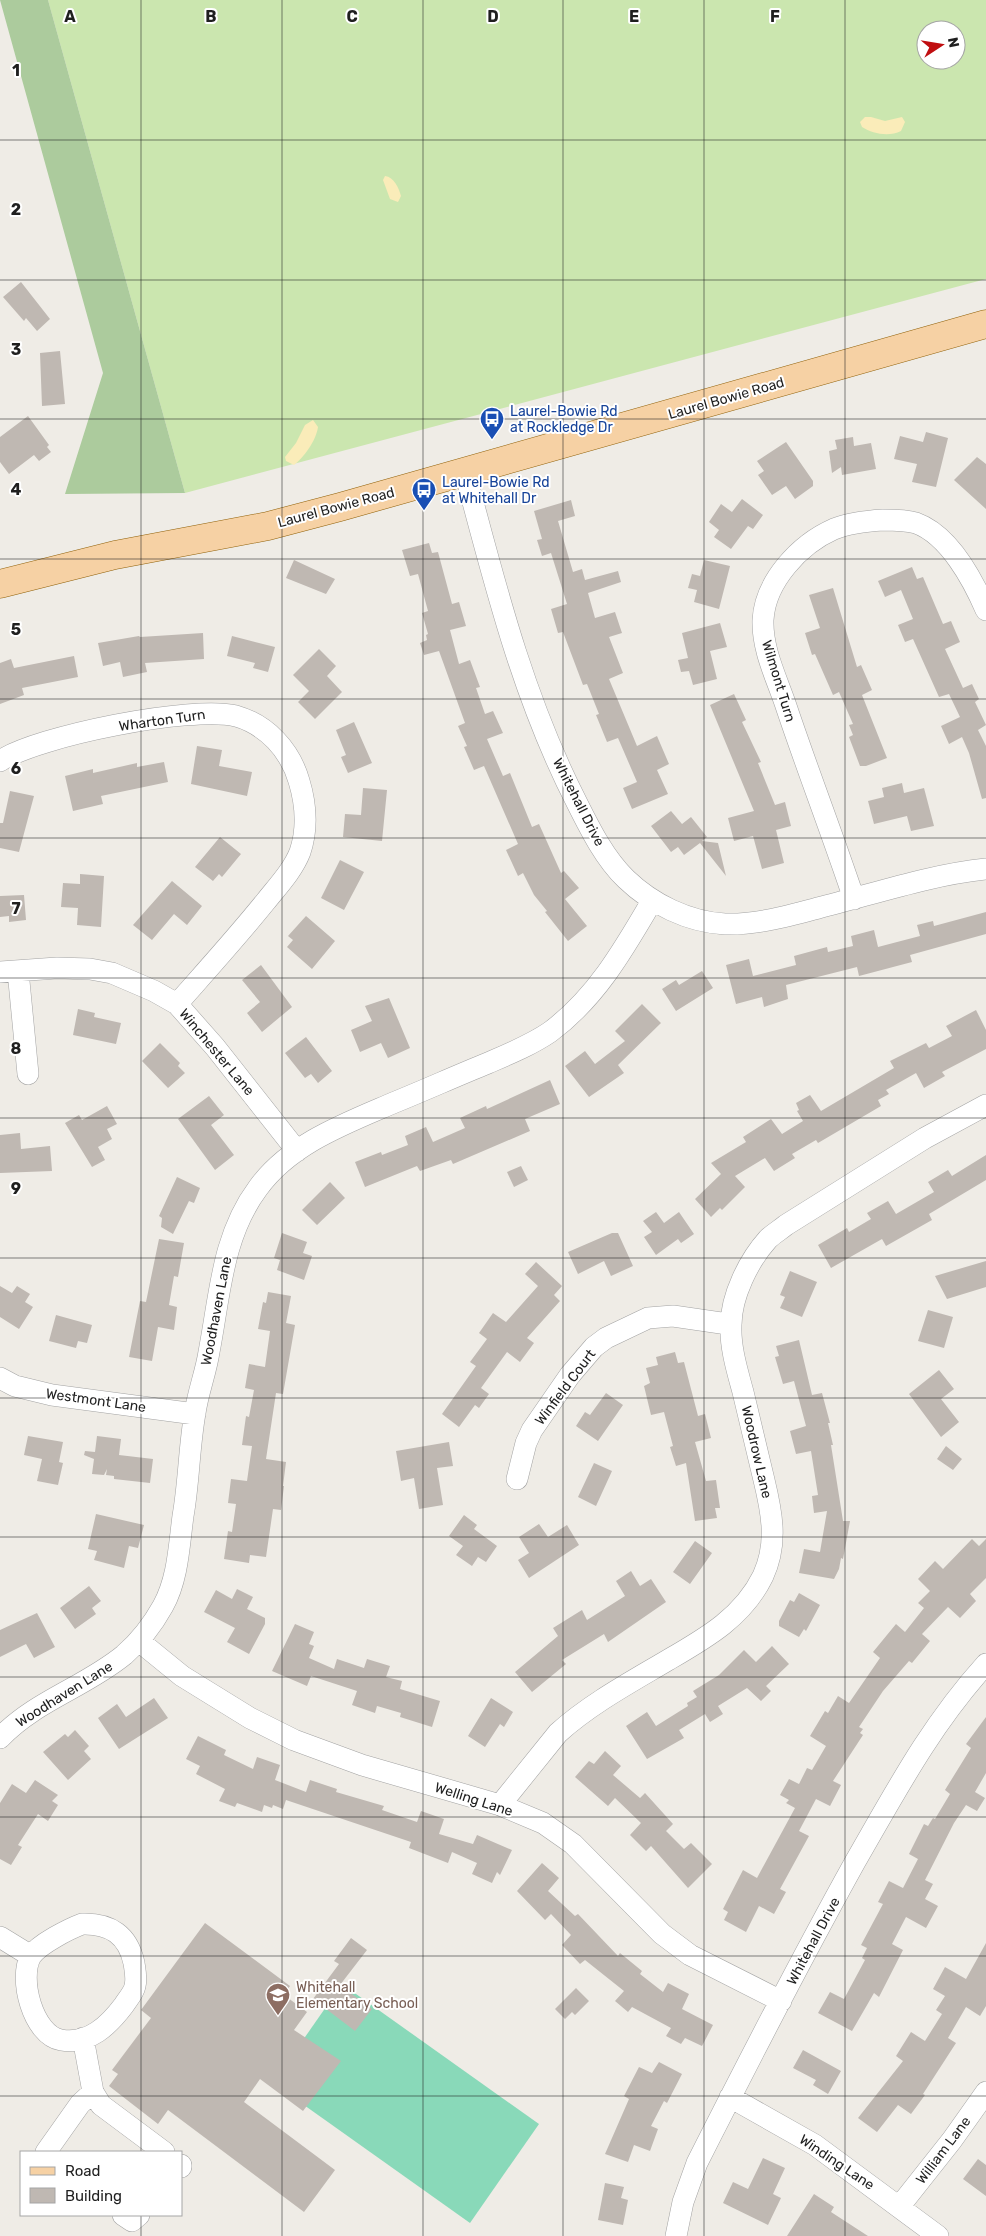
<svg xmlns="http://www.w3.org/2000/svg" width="986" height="2236" font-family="Rubik,sans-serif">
	<rect width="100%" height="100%" fill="#efece6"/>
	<path fill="#cbe6af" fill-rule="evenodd" d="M48,0H986V279L185,493ZM926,30H956V60H926Z"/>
	<path fill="#accb9d" d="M0,0H48L185,493L65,494L103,373Z"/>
	<path fill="#faecb9" d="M865,117H871L885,121L902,117L905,122L901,131C889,137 873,134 862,127L860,122Z
		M385,176C394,177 399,188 401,196L398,202L390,199L383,180Z
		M313,420L318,427C316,441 304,457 294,465L286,461L285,457L296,443L305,425Z"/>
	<path fill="#89d9b9" d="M342,1984L539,2124L470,2223L273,2083Z"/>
	<path fill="#bfb8b2" d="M21,282L50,319L37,331L26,318L24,321L3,297Z
		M60,351L65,404L42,406L40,353Z
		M28,416L49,445L47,447L51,452L39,461L34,455L9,474L0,462V437Z
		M926,432L948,438L936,487L912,482L917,464L894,459L900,436L923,442Z
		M853,437L854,446L871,443L876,469L842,475L841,467L832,473L829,451L837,449L835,440Z
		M786,442L813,481V486L795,499L786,486L772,495L758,475L764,471L757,461Z
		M977,457L986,464V509L954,480Z
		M742,499L763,515L753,529L748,526L731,549L714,537L719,530L709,522L721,504L732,512Z
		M571,500L575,516L558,521L573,572L582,569L585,580L618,571L621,582L588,593L595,618L615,612L622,633L609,637L623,673L609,679L637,746L657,736L669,764L657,770L668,794L632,809L623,788L637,782L618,738L607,742L596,715L599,714L587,684L583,685L563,632L558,633L551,609L567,604L551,553L542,556L537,540L542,539L534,511Z
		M429,543L432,553L438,552L452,604L459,602L466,626L450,630L459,664L470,660L480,687L476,688L485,714L493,711L503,733L487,739L503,776L510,773L532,827L539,824L561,873L564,871L579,888L565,899L587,926L568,941L545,912L547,911L534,895L523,873L518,876L506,850L518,844L484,766L474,770L464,747L467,746L458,726L465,723L439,651L424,655L420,643L427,640L426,635L428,634L422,613L428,611L418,574L410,576L402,550Z
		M294,560L335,579L326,594L286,578Z
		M704,560L730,566L719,609L694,602L697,590L688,588L692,574L700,576Z
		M912,567L917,579L923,577L943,624L951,621L960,642L945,649L963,688L972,684L979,699L975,702L986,725L978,730L986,746V798L982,799L969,753L962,737L949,744L941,726L960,717L949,694L939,697L913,639L905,642L898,625L913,619L901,590L885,597L878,581Z
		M833,588L857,667L861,665L872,690L862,695L887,758L866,766H860L849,737L853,735L849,725L853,724L839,692L833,695L815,654L812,655L805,633L820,628L809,595Z
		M720,623L727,647L710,651L717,679L693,685L689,671L681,672L678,660L688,658L682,633Z
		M203,633L204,659L145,663L147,672L123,677L120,662L103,666L98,643L139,636L140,637Z
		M232,636L275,647L268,672L253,668L255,663L227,656Z
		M319,649L336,666L327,676L342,692L315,719L298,702L309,691L293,675Z
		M74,656L78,677L22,688L24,695L0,704V663L11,659L14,668Z
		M734,694L746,720L742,722L761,762L758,763L775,805L785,802L791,826L776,830L784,863L762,869L753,836L734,841L728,818L754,811L710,705Z
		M354,722L372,763L348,773L341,757L346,755L336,730Z
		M197,746L222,750L219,766L252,772L247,796L191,784Z
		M164,762L168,782L101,796L103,804L73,811L65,776L93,769V773L137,763V767Z
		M902,783L904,793L924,788L934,826L911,831L907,816L874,824L868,801L884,797L882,788Z
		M363,788L387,790L382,841L343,837L345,814L361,815Z
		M10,791L34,796L19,852L0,848V823H3Z
		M671,811L682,824L691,817L707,837L702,841L718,843L726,876L700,843L684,855L678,847L671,852L651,826Z
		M220,837L241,854L222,877L219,874L213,881L195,867Z
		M340,860L364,872L344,910L321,898Z
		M80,874L104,876L101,927L77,925L78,908L61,907L63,883L80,884Z
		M172,881L202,906L187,925L174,914L152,940L133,925Z
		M24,895L26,920L9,922V916L0,917V896Z
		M986,912V934L910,955L912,962L859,976L857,967L786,985L788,999L764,1007L762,997L736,1004L726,965L749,959L753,976L796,965L794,956L827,947L828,952L853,946L851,936L874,930L878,947L920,936L917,925L933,921L934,926Z
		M306,916L335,941L312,969L287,947L293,940L288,936Z
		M261,965L292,1007L262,1032L247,1013L260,1002L242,980Z
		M702,971L713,988L676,1011L662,989L676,980L679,985Z
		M389,998L410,1048L388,1058L381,1043L360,1052L351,1030L372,1021L365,1006Z
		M642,1004L661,1023L618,1065L624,1073L589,1097L565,1066L585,1051L595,1064L625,1041L615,1031Z
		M78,1009L95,1013L94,1017L121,1023L116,1044L73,1035Z
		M976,1010L986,1030V1049L942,1072L945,1076L924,1088L916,1073L886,1090L889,1094L878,1100L881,1106L818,1143L816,1140L792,1154L795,1158L774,1171L765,1158L735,1176L745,1187L722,1210L720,1208L711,1217L695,1199L721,1174L711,1163L746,1142L743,1137L771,1119L782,1134L803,1121L797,1111L799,1110L796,1103L810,1095L821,1111L894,1068L890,1061L926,1043L929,1048L952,1036L946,1026Z
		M306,1037L332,1071L318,1083L311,1074L305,1078L285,1053Z
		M160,1043L180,1063L178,1066L185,1073L168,1088L142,1061Z
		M550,1080L560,1104L525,1119L530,1131L453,1164L451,1160L420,1171L417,1166L365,1187L355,1162L381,1152L382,1155L408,1145L405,1136L426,1127L433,1142L465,1128L460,1118L486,1106L487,1109Z
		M209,1096L224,1115L211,1125L234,1155L215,1170L178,1119Z
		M107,1106L117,1124L107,1129L112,1139L98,1147L105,1160L92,1167L65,1123L79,1115L82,1120Z
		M20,1133L21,1149L50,1146L52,1171L0,1173V1135Z
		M986,1155V1180L929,1214L932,1220L886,1246L882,1239L831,1268L818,1245L847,1228L849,1232L871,1219L867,1213L888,1201L896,1214L934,1192L928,1182L948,1170L952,1176Z
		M521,1166L528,1180L514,1187L507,1172Z
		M177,1177L200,1188L194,1203L189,1201L173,1234L161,1227L162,1218L159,1216Z
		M330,1182L345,1198L317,1225L302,1210Z
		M656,1212L664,1223L679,1212L694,1234L681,1243L678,1239L656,1255L644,1237L652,1232L643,1221Z
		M282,1233L307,1242L303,1253L312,1256L304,1280L277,1270L280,1260L274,1258Z
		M612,1233H618L633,1266L611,1276L604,1261L578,1274L568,1252Z
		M159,1239L184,1243L178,1277L174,1276L169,1305L177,1307L174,1330L158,1327L152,1361L129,1357L140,1301L146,1302Z
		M986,1261V1287L947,1299L935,1276Z
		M536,1262L562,1286L554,1295L560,1301L527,1338L534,1343L520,1362L507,1352L481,1388L489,1394L479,1408L475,1405L459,1427L442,1414L476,1366L470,1362L487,1339L479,1333L493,1313L506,1322L538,1286L525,1274Z
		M790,1271L817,1282L802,1317L780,1308L785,1297L780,1295Z
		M0,1286L12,1293L17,1286L30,1294L25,1302L33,1307L19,1329L0,1317Z
		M268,1292L291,1296L286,1323L295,1325L283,1394L276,1393L266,1459L286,1462L283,1486H284L281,1510L273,1509L266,1557L250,1555L249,1563L224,1559L228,1531L232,1532L236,1504L228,1503L231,1479L247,1481L252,1446L242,1445L246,1416L249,1417L254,1390L245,1388L249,1364L265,1367L270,1331L258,1329L263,1302L266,1303Z
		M928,1310L953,1317L944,1348L918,1341Z
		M56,1315L92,1325L87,1343L78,1341L76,1348L49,1341Z
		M799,1340L812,1395L822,1393L830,1423H828L833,1445H831L843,1521H850L843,1559L841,1558L839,1569L834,1579L799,1573L804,1549L820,1552L827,1511L814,1513L812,1496L818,1495L811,1451L796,1454L790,1431L806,1426L794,1381L783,1384L775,1357L779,1356L776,1346Z
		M675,1352L678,1363L684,1362L698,1416L705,1414L711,1438L695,1442L706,1481L716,1480L720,1508H715L717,1518L695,1521L686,1463L676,1466L670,1447L673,1446L664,1412L651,1415L644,1386L650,1383L646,1368L658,1365L656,1357Z
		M939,1370L954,1389L941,1399L959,1422L941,1437L909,1394Z
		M606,1393L623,1405L598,1441L576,1426L585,1412L590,1415Z
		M28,1436L63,1442L59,1462L63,1463L58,1485L37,1481L42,1459L24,1455Z
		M97,1436L121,1439L119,1455L153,1459L150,1483L114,1479V1476L106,1475L107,1469L104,1475L92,1474L94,1459L84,1455L85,1451L95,1452Z
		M449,1442L453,1466L437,1468L443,1505L419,1509L414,1478L401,1481L396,1451Z
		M946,1446L962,1459L953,1470L937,1459Z
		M594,1463L612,1471L596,1506L578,1497Z
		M96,1514L144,1525L138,1548L129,1546L124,1568L94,1560L97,1551L88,1549Z
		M464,1515L477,1525L474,1529L497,1546L486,1562L478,1557L472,1566L456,1555L463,1546L449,1536Z
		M539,1524L548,1537L567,1525L579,1545L529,1578L518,1560L529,1553L519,1537Z
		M972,1539L979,1546L986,1539V1578L970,1594L976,1601L960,1618L948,1607L922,1634L930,1641L912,1663L909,1661L883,1691L859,1727L863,1729L860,1733L863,1735L833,1781L841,1785L830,1806L816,1799L799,1831L809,1836L780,1889L786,1892L774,1914L759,1906L746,1932L724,1920L728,1912L723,1909L743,1870L757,1878L795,1808L786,1803L789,1800L780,1795L789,1779L799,1784L807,1768L812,1770L826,1746L810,1736L825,1711L828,1713L838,1696L849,1703L880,1658L873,1652L896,1624L905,1632L924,1608L918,1603L930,1591L918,1579L935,1561L943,1569Z
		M695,1541L712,1553L690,1584L673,1572Z
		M631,1571L640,1586L651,1579L666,1602L608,1642L604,1634L562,1660L566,1664L532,1692L515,1672L558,1636L553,1628L582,1610L587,1620L625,1596L616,1581Z
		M89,1586L101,1601L92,1608L96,1614L75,1629L60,1608Z
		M237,1589L253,1597L247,1609L265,1618V1624L249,1654L227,1642L235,1628L204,1612L216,1590L232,1599Z
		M799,1593L820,1605L806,1631L804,1629L799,1637L779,1626V1621L790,1600L794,1602Z
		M37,1613L55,1647L34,1658L26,1644L0,1657V1630Z
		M295,1624L314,1632L309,1644L314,1646L309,1658L334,1669L337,1659L364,1668L367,1659L390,1666L386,1677L402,1681L400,1689L440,1701L432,1727L400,1717L401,1713L377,1706L375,1713L352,1705L357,1691L311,1676L307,1686L272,1671Z
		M772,1646L789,1664L766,1686L771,1691L761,1701L747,1688L718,1706L723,1714L710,1722L705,1714L679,1730L684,1738L647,1759L626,1726L647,1712L656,1726L688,1706L687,1703L697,1697L693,1691L719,1675L744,1650L756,1662Z
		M154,1698L168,1718L119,1749L98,1718L117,1704L126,1717Z
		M491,1698L513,1712L504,1727L500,1724L485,1747L468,1736Z
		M986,1717V1773L975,1792L985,1798L977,1811L966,1805L954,1823L925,1880L933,1884L925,1899L938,1906L926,1928L906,1917L892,1944L903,1950L879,1997L874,1993L852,2031L818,2013L830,1992L844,1999L865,1960L862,1958L867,1948L861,1945L883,1904L878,1902L889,1881L903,1888L918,1859L909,1854L924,1824L928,1826L933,1818L935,1819L950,1794L945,1790L971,1748L966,1744Z
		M75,1730L89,1746L84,1751L91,1759L68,1780L43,1752L65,1734L68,1737Z
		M198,1736L226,1750L224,1755L253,1769L257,1757L280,1765L275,1780L306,1792L310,1780L337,1789L336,1792L384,1806L382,1810L417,1822L421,1811L444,1819L439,1834L473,1844L477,1835L512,1850L500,1875L497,1872L492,1883L472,1874L477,1863L452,1852L448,1863L409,1848L411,1842L286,1800L283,1809L273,1805L272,1808L264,1805L262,1812L237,1803L235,1807L219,1801L225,1789L196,1774L200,1766L186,1759Z
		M605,1751L621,1766L613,1775L640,1798L645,1793L673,1824L666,1831L684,1849L691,1843L712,1864L688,1888L651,1846L646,1851L630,1835L641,1823L615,1798L608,1806L575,1777L589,1761L594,1764Z
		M35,1780L58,1795L52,1801L58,1805L48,1821L38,1814L18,1845L22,1847L11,1865L0,1859V1803L12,1784L26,1793Z
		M542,1863L559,1878L548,1891L575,1916L578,1914L618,1956L620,1953L642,1971L640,1974L663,1992L668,1983L689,1994L682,2009L713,2025L702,2046L685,2038L681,2044L666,2036L671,2028L632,2007L628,2012L615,2001L624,1991L585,1960L580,1964L562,1945L571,1935L551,1914L545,1920L517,1891Z
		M205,1923L290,1986L284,1995L307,2012L294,2030L341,2061L303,2111L260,2079L244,2102L335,2170L304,2212L168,2110L158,2124L109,2086L118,2074L112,2070L151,2018L141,2010Z
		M351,1938L367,1950L340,1985L372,2009L355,2031L313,1999L339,1964L334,1961Z
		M986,1943V2006L980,2016L966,2007L948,2038L956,2043L923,2094L925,2095L911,2114L898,2105L877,2132L858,2118L903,2061L896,2056L911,2032L925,2041L942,2014L936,2010L945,1996L933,1989L945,1967L966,1979Z
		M576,1988L589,2001L575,2015L572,2012L565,2019L555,2009Z
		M803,2050L841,2071L828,2094L813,2085L816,2080L793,2068Z
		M659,2062L682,2074L667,2103L664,2101L651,2126L658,2129L650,2151L634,2145L628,2162L605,2154L629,2099L624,2096L639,2067L652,2073Z
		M763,2158L785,2168L773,2194L781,2198L768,2225L723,2203L733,2182L748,2189Z
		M978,2159L986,2165V2196L963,2179Z
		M605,2183L624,2187L621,2198L628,2200L623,2225L598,2220Z
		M814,2194L834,2207L831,2212L868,2236H787Z"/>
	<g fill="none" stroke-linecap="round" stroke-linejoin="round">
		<defs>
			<path id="minor" d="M465,472C495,585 523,698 577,803C590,829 605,859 626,879C652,904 688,922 725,924C756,925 788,916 818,908C874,894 929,875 986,869
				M0,761C37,736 193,705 236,716C267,725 290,750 299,781C306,804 308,828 300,852C293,870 278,886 266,901C237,937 207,970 177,1004
				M854,899C832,833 807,769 785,703C776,677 762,649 763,620C765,581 800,544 834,529C849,523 867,521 883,520C893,520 906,520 916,523C949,535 973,580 986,610
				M18,971L28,1074
				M0,972L57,968L90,969L112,973L154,991L177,1004L215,1047L297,1151
				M0,1378L15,1386L52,1395L195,1414
				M517,1479L526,1443L532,1430L570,1375L594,1347L606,1338L648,1318L673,1316L721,1323L731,1322
				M139,1641L182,1676L250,1718L294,1740L362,1765L500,1805L543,1823L573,1844L662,1934L690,1955L781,2001
				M0,1738C35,1701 85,1687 124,1655C140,1641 153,1624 163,1606C178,1579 179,1546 183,1516C189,1482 189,1447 195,1413C198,1392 206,1372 209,1352C220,1295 222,1236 258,1188C290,1144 344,1124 393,1103C425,1090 456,1076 488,1063C509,1054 531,1045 550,1032C596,998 624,949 652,901
				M500,1805L558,1733C590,1704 631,1682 668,1660C706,1638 743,1617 763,1576C778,1544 772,1513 764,1480C757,1450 750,1421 743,1392C737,1370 730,1347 731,1325C731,1296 749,1260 768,1239C773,1234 780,1230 786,1225L925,1138L986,1105
				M82,1924C110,1923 128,1935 134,1963C135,1970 137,1978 135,1986C134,1992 128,1999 124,2005C109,2025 89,2045 61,2040C33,2035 18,1978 31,1956C39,1944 69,1929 82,1924Z
				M0,1937L31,1956
				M83,2038L93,2092L101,2105L164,2152
				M730,2097L815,2145L938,2236
				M46,2152L80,2104L93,2092
				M181,2165V2167
				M899,2207L952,2140L986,2092
				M123,2215L132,2221L139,2215
				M676,2236L683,2202L697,2163C748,2062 800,1961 855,1862C896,1791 930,1726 986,1664"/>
			<path id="major" d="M0,584L115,555L268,526L340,507L986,324"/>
		</defs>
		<use href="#minor" stroke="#a3a3a3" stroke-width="22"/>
		<use href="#major" stroke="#90610a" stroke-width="29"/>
		<use href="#minor" stroke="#fff" stroke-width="21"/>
		<use href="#major" stroke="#f6d1a4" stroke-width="28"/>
	</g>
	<path fill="none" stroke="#1f1f1f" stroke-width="1" stroke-opacity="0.55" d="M141,0V2152M282,0V2236M423,0V2236M563,0V2236M704,0V2236M845,0V2236M0,140H986M0,280H986M0,419H986M0,559H986M0,699H986M0,838H986M0,978H986M0,1118H986M0,1258H986M0,1398H986M0,1537H986M0,1677H986M0,1817H986M0,1956H986M0,2096H986M141,2215V2236"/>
	<defs>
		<symbol id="bus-pin" viewBox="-11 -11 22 30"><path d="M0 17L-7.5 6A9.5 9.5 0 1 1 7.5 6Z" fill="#1a4fb4" stroke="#fff"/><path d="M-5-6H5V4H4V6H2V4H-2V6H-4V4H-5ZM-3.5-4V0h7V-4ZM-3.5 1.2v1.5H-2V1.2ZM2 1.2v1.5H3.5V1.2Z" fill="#fff"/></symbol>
		<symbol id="school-pin" viewBox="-11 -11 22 30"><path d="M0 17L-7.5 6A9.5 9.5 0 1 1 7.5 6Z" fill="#8d6e63" stroke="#fff"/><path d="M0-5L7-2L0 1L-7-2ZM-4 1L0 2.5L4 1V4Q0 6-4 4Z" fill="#fff"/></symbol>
	</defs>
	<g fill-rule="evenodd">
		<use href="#bus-pin" x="478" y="405" width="28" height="38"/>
		<use href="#bus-pin" x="410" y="476" width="28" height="38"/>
		<use href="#school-pin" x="264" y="1981" width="28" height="38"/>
	</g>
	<g text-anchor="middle" stroke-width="4" stroke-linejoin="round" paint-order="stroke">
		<g font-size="14" fill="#1f1f1f" stroke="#fff">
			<text transform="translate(726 398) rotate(-16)" y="5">Laurel Bowie Road</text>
			<text transform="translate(336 507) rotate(-15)" y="5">Laurel Bowie Road</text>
			<text transform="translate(779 681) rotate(73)" y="5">Wilmont Turn</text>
			<text transform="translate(162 720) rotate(-8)" y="5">Wharton Turn</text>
			<text transform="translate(579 802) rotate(63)" y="5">Whitehall Drive</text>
			<text transform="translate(217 1052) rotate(50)" y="5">Winchester Lane</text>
			<text transform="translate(216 1311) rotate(-79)" y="5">Woodhaven Lane</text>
			<text transform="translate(565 1387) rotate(-53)" y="5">Winfield Court</text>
			<text transform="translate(96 1400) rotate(8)" y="5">Westmont Lane</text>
			<text transform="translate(757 1452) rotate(77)" y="5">Woodrow Lane</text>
			<text transform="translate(64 1694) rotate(-32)" y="5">Woodhaven Lane</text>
			<text transform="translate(474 1799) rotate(18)" y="5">Welling Lane</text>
			<text transform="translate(813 1941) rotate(-62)" y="5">Whitehall Drive</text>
			<text transform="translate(943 2150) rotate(-53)" y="5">William Lane</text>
			<text transform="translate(837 2162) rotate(34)" y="5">Winding Lane</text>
		</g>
		<g font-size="14" fill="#164399" stroke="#fff" text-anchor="start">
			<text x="510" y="416">Laurel-Bowie Rd<tspan x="510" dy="16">at Rockledge Dr</tspan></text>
			<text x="442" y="487">Laurel-Bowie Rd<tspan x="442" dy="16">at Whitehall Dr</tspan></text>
		</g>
		<g font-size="14" fill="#785e54" stroke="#fff" text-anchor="start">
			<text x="296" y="1992">Whitehall<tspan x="296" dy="16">Elementary School</tspan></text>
		</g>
	</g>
	<g font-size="16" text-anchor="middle" font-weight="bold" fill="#1f1f1f" stroke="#fff" stroke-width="4" stroke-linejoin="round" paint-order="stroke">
		<text x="70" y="22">A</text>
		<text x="211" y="22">B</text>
		<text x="352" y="22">C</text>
		<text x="493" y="22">D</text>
		<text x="634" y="22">E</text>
		<text x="775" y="22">F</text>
		<text x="16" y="76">1</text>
		<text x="16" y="215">2</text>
		<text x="16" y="355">3</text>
		<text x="16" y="495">4</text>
		<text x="16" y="635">5</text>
		<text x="16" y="774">6</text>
		<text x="16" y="914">7</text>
		<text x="16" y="1054">8</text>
		<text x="16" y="1194">9</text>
	</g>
	<rect x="20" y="2151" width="162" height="65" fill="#ffffff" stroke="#a5a5a5"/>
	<rect x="30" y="2167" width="25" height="8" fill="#f6d1a4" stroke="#a5a5a5"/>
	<text x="65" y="2176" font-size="15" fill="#1f1f1f">Road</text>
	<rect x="30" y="2188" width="25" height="15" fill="#bfb8b2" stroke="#a5a5a5"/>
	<text x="65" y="2201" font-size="15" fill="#1f1f1f">Building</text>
	<g transform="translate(941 45) rotate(78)"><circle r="24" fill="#ffffff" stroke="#a5a5a5"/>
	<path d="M0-4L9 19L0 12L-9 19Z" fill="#c00e10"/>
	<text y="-8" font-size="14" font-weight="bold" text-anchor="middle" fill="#1f1f1f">N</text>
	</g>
</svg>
